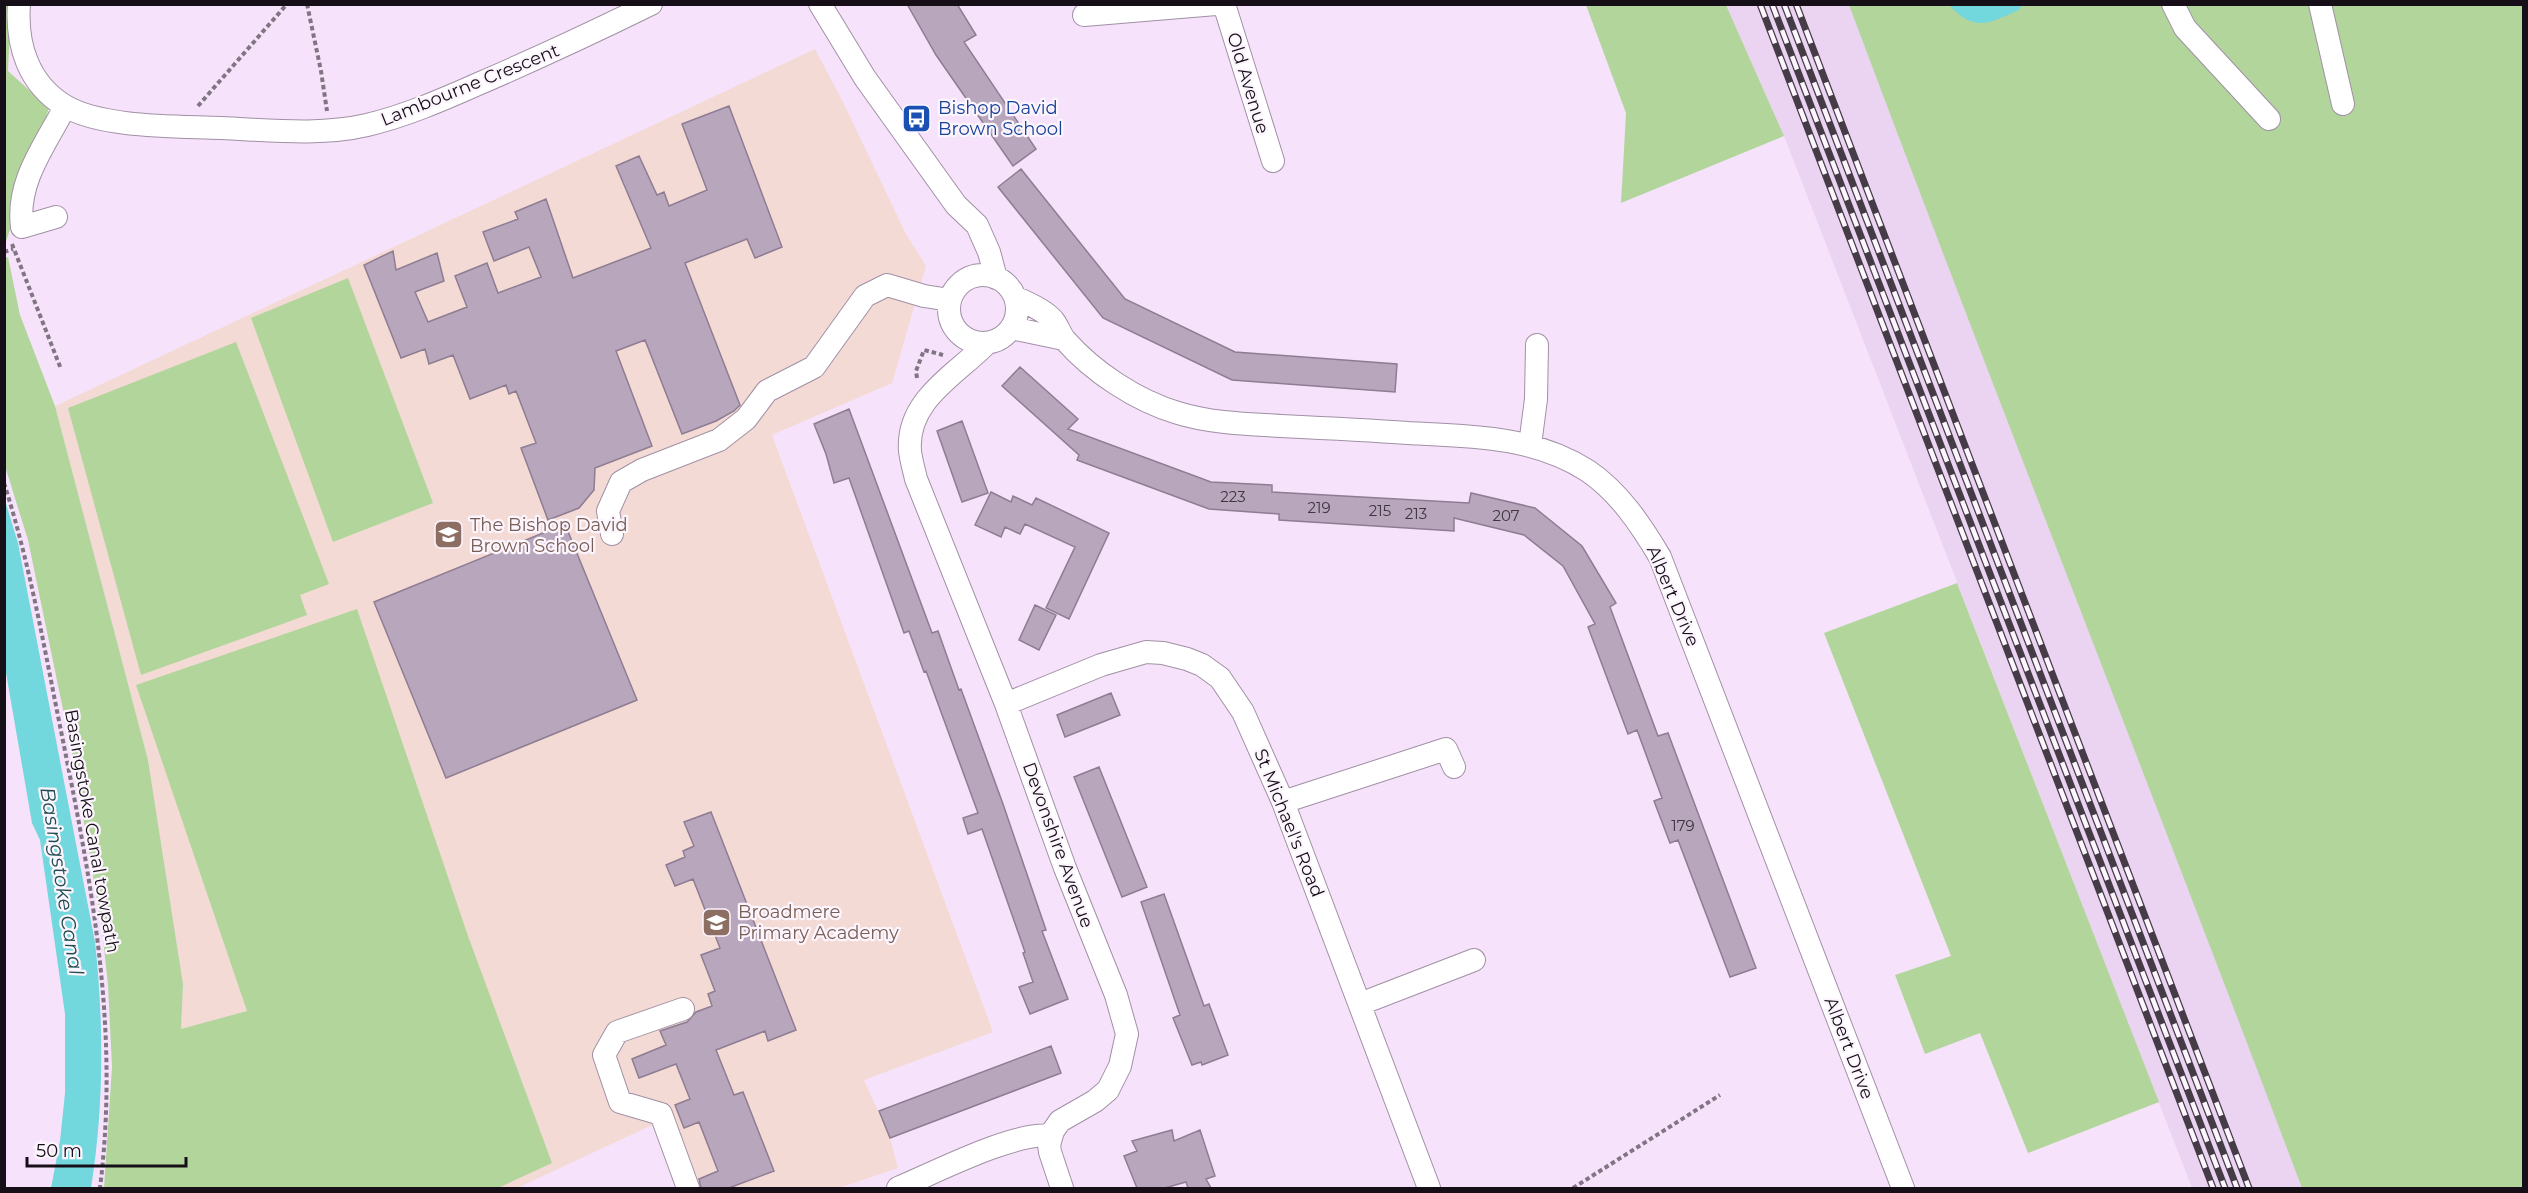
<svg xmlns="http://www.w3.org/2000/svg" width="2528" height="1193" font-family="Montserrat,sans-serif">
	<rect width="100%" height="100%" fill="#f6e3fb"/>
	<path fill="#ebd4f1" d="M1726,5H1856L2313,1188H2192L1784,136Z"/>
	<path fill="#f4dad5" d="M815,49L843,102L906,234L926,266L892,383L772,435L993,1032L864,1080L890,1138L898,1168L839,1188H688L661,1121L517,1188H178L174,1158L183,984L148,760L55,406Z"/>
	<path fill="#b2d59c" d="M4,5H11L8,71L49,108L5,245Z
		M1586,5H1726L1784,136L1621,203L1626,113Z
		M1849,5H2523V1188H2302C2153,793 1997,400 1849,5Z
		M8,257L20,315L55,406L148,760L183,984L181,1029L247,1011L136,685L357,609L468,936L552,1163L498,1188H104L112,1067L108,985L102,929L73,758L28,540L5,466L4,258Z
		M348,278L433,503L333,542L251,318Z
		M236,342L329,584L300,595L307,615L141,675L68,408Z
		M1957,583L2159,1102L2028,1153L1980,1033L1925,1054L1895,975L1951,956L1824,633Z"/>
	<path fill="#72d8de" d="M1949,5H2022L2019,10C1989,23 1975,33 1949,5Z
		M4,497L18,543L95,942C104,1025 104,1106 91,1188H51L60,1141L65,1093V1014L40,840L32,823L5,667Z"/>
	<path fill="#b7a6bc" stroke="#8e7d92" stroke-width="1.5" d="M907,4H957L976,35L964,42L1036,149L1013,166L936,55Z
		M729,106L782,247L755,258L747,239L685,263L740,405L734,411L716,421L682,434L645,340L616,351L652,446L595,468L594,490L579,508L548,520L521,448L536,443L516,391L509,394L506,385L470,399L453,355L429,364L425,349L401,358L364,265L393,251L396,270L437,253L444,281L415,292L428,322L467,307L455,276L487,263L498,293L541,277L529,247L494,261L483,232L518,219L515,212L546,199L573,278L651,248L616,166L639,156L657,195L664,192L669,206L707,190L682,124Z
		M1021,169L1125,299L1235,352L1397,364L1395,392L1232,380L1103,318L998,187Z
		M1020,367L1078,419L1068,429L1211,482L1272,485V492L1469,503L1471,493L1535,508L1582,546L1616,603L1610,607L1658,736L1668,733L1756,968L1730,977L1678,840L1670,843L1654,801L1662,798L1637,730L1628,734L1588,627L1595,624L1563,566L1524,535L1454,518V531L1279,520V514L1209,509L1077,460L1079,455L1002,386Z
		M849,409L932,633L938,631L959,690L961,689L1003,804L1046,930L1042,931L1068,999L1030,1014L1019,987L1033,982L1023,953L1025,952L982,829L968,834L963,818L978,813L926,671L924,672L909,631L904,633L849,478L834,483L826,454L814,424Z
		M962,421L988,493L962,502L937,431Z
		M991,492L1011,502L1013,496L1032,505L1036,498L1109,533L1069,619L1046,608L1075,547L1025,524L1020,534L1005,527L1001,537L975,525Z
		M565,524L637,700L446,778L374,602Z
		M1035,605L1056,615L1039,650L1019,640Z
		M1111,693L1120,715L1065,737L1057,715Z
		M1099,767L1147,887L1122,897L1074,777Z
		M711,812L796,1030L768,1041L765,1031L716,1050L734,1095L743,1092L774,1171L729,1188H701L699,1179L718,1171L699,1122L684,1128L675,1105L690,1099L676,1064L639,1078L632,1059L666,1045L660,1031L687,1022L696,1012L712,1006L708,994L715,991L701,955L720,948L693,879L675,886L666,865L685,857L683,851L694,846L684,822Z
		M1164,894L1204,1006L1209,1004L1228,1055L1202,1065L1201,1062L1192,1065L1173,1018L1180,1015L1141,902Z
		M1051,1046L1061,1073L890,1138L879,1111Z
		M1172,1130L1174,1141L1200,1130L1215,1176L1206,1179L1211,1188H1188L1186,1182L1165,1188H1137L1124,1156L1137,1151L1132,1141Z"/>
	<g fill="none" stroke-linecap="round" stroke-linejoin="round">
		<defs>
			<path id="minor" d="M19,4C16,44 28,84 65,106C102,128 178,126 221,128C269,130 320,136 367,125C405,116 442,100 478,84C536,59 594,32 651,4
				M820,4L865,78L956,205L977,225L989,252L996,278
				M1224,4L1273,161
				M2173,4L2185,28L2269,119
				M2320,4L2343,104
				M1084,15L1216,4
				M56,217L22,227C16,182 45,145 65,107
				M949 309a34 34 0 1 1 68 0a34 34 0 1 1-68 0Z
				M1015,297C1027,303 1043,309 1053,320C1058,326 1060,334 1065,340C1093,372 1137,401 1178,413C1210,423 1247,424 1281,426C1324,428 1366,430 1408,433C1470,436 1534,436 1588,471C1619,492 1641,525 1660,557L1903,1188
				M1011,328L1064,339
				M986,344C956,375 906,400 910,451C911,460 914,470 916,479L1006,704L1065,868L1116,995L1127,1034L1120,1066L1108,1090L1095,1101L1060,1121L1053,1131L1049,1145L1050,1152L1062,1188
				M1530,445L1536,399L1537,345
				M612,534L608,511L621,482L642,470L719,440L746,419L767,391L814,367L865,296L887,285L924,296L950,300
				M1006,704L1101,665L1146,652L1163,653L1187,659L1202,665L1220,678L1243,712L1283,802L1429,1188
				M1283,802L1446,749L1454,767
				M1360,1004L1474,960
				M683,1009L617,1032L604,1055L620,1102L661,1114L688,1188
				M898,1188C934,1173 1015,1131 1050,1136"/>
		</defs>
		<use href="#minor" stroke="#a190a5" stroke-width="24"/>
		<path stroke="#817584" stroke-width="4" stroke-dasharray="4.5 3" stroke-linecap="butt" d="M307,4L321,71L327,111
			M198,106L287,4
			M12,244L61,369
			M4,252L13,249
			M917,378L916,371L924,350L943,355
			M4,483C29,561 43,641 59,721C91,880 120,1026 100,1188
			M1573,1188L1720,1095"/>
		<use href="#minor" stroke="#fff" stroke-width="22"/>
		<defs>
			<path id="rail" d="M1760,4L2213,1188
				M1772,4L2225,1188
				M1784,4L2237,1188
				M1796,4L2249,1188"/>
		</defs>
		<use href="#rail" stroke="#453c47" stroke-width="7"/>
		<use href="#rail" stroke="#fdf5fe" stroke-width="4.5" stroke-dasharray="14" stroke-linecap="butt"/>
	</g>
	<defs>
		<symbol id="bus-square" viewBox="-11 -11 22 22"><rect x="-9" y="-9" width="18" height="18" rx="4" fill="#1a4fb4" stroke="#fdf5fe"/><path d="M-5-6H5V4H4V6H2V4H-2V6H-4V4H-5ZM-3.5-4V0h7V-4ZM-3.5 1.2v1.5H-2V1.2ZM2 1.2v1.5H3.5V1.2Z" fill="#fff"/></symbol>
		<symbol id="school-square" viewBox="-11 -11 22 22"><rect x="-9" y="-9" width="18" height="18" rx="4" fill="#8d6e63" stroke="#fdf5fe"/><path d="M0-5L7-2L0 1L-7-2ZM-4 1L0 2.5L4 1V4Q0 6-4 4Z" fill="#fff"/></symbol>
	</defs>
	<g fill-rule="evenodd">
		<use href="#bus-square" x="900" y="102" width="33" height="33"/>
		<use href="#school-square" x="432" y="518" width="33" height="33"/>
		<use href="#school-square" x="700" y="906" width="33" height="33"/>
	</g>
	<g text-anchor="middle" stroke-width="4.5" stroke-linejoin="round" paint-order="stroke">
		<g font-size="15" fill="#3e3540">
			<text x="1233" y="502">223</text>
			<text x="1319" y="513">219</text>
			<text x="1380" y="516">215</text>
			<text x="1416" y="519">213</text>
			<text x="1506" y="521">207</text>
			<text x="1683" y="831">179</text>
		</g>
		<g font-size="18" fill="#160f17" stroke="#fdf5fe">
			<text transform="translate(1248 83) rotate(73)" y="6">Old Avenue</text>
			<text transform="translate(470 85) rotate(-22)" y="6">Lambourne Crescent</text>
			<text transform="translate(1673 596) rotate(67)" y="6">Albert Drive</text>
			<text transform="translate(1289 823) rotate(68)" y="6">St Michael's Road</text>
			<text transform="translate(92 831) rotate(80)" y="6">Basingstoke Canal towpath</text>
			<text transform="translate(1058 845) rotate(70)" y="6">Devonshire Avenue</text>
			<text transform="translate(1849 1048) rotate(69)" y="6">Albert Drive</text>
		</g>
		<g font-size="18" fill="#164399" stroke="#fdf5fe" text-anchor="start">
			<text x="938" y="114">Bishop David<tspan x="938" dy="21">Brown School</tspan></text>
		</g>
		<g font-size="18" fill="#785e54" stroke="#fdf5fe" text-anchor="start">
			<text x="470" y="531">The Bishop David<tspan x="470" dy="21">Brown School</tspan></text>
			<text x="738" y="918">Broadmere<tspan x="738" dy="21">Primary Academy</tspan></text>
		</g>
		<g font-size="20" font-style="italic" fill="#204e50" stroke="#fdf5fe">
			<text transform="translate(62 881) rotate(81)" y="7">Basingstoke Canal</text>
		</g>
	</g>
	<rect width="2528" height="1193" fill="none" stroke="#160f17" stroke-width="12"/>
	<path d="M27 1157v9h159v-9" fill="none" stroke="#160f17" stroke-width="3"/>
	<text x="36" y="1157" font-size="18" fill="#160f17" stroke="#fdf5fe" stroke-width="4.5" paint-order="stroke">50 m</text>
</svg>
